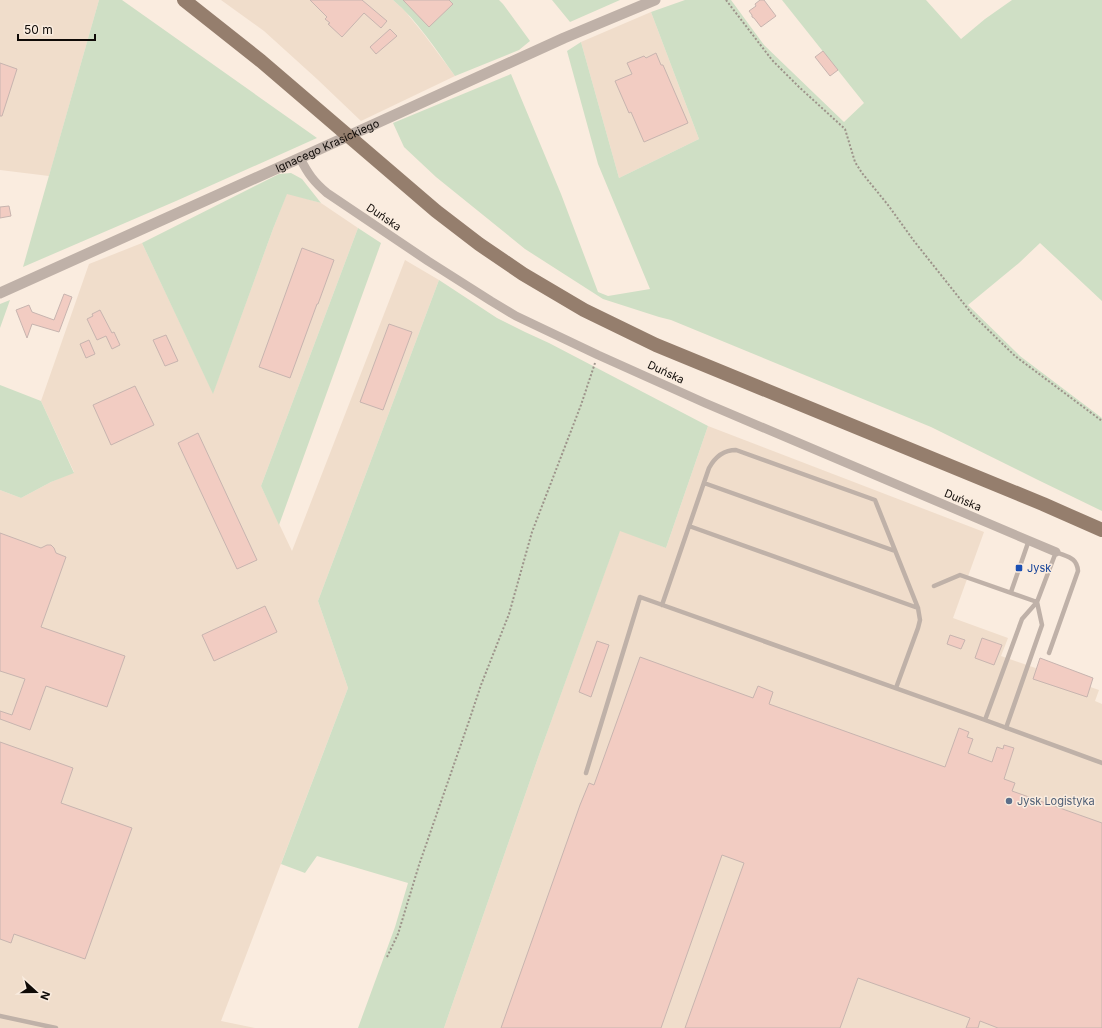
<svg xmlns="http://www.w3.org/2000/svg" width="1102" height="1028" font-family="Inter,sans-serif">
	<rect width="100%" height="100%" fill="#faecdf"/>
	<path fill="#f0ddcb" d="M0,0H99L49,176L0,170Z
		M221,0H393L404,10L423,33L455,76L361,121L317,79L264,31Z
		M651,12L699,139L619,178L581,42Z
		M287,193L321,203L358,228L261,486L292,551L405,260L439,280L318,601L348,688L221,1021L255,1028H0V490L21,498L51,482L74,472L41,401L89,264L142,243L213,393L273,229Z
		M708,426L984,532L953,618L1008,638L1001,656L1099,690L1095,701L1102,704V1028H444L539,755L620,530L666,548Z"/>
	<path fill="#cfdfc5" d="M99,0H122L317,138L176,201L23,267Z
		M393,0H499L503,4L530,41L519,50L455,76C436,50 418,21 393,0Z
		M552,0H620L570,22Z
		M685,0H731L764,45L844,122L864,103L782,0H926L961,39L985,19L1012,0H1102V301L1040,243L1019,263L968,305L1020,356L1102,418V511L1036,479L931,427L671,320L659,317L603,299L525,249L436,177L404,147L393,123L511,74L561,194L598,292L608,296L650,289L598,164L567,51L581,42L619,178L699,139L651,12Z
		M291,173L302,179L321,203L287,194L273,229L213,394L142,243L279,174Z
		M358,228L381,243L279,525L261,486Z
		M439,280L497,318L525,332L549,343L708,426L666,548L620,531L539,755L444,1028H358L395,927L408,883L317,856L305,873L281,864L348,688L318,601Z
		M10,300L0,328V304Z
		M0,385L41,401L74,473L51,482L21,498L0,490Z"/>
	<path fill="#f2ccc2" stroke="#c7b4af" d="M310,0H362L387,21L381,28L364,13L342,37L328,24L330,23L325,19L327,17Z
		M403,0H449L453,4L429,27Z
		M760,0H764L776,16L761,27L754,18L752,17V15L749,11L756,6L755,4Z
		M390,29L397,36L376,54L370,47Z
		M823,51L838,70L830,76L815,57Z
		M656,53L661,65H663L688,123L644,142L631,112L629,113L615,81L632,74L627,63L644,56L646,58Z
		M0,63L17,69L2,116H0Z
		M9,206L11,216L0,218V207Z
		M302,248L334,260L318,304H317L290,378L259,367Z
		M64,294L72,297L59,332L32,324L27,338L16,310L29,305L32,312L54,320Z
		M100,310L112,333L114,332L120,345L112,349L106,336L97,340L87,319L93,316L92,314Z
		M389,324L412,332L383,410L360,402Z
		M166,335L178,361L165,366L153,340Z
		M89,340L95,354L86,358L80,344Z
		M135,386L154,425L111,445L93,405Z
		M198,433L257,560L237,569L178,443Z
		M0,533L41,548L47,545H51L54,548L56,553L66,557L41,627L125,656L107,707L46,686L30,730L0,719V711L12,715L25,679L0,671Z
		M265,606L277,632L214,661L202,635Z
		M950,635L965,640L961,649L947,644Z
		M982,638L1002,645L994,665L975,658Z
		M597,641L609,645L591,697L579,692Z
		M640,657L753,698L758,686L773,692L769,704L945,767L959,728L969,732L967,737L973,739L968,753L992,762L997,747L1003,749L1004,745L1014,748L1004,779L1015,783L1012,791L1102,823V1028H998L980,1021L978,1028H966L970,1018L858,978L840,1028H685L744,863L722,855L661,1028H501L580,805L589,783L594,785Z
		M1040,658L1093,678L1087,697L1033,679Z
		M0,742L73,768L61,803L132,828L85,959L14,934L11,943L0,939Z"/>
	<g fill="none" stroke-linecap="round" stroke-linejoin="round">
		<path stroke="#9d938a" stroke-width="2" stroke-dasharray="2 2" stroke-linecap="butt" d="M726,0L772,60L799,87L845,129L855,162L862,173L888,205L914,241L972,314L1015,356L1102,421
			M387,957L398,934L419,865L468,724L481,685L509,614L532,532L581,405L595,363"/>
		<path stroke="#bfb1a8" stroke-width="4.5" d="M704,483L895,551
			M689,526L918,608
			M934,586L960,575L1037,602L1056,552C1067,557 1077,557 1078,571L1049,653
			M1011,592L1029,540
			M1037,602L1022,619L985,720L1102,763
			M662,605L709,468C715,457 724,450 736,450L875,500L918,608L920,620L918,628L896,688
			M1006,728L1042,625L1037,602
			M586,773L640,597L985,720
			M0,1016L56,1028"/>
		<path stroke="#bfb1a8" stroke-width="9" d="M300,158C308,174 314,182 327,193L428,261L491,301L516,316L598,355L705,403L1056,552"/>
		<path stroke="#bfb1a8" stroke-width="11" id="s1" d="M0,293L300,158L564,38L655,0"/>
		<path stroke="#957e6d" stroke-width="14" d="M184,0L261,61L436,211L479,244L523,274L584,310L656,345L1043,504L1102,530"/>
	</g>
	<rect fill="#1a4fb4" stroke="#faecdf" stroke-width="1.5" x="1015" y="564" width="8" height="8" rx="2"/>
	<circle fill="#5c6f8a" stroke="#faecdf" stroke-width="1.5" cx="1009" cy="801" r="4"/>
	<g text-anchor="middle" stroke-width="3" stroke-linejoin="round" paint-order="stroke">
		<g font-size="11" fill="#0f0a07" stroke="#faecdf">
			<text dy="4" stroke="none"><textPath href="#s1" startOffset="359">Ignacego Krasickiego</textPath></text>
			<text transform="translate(384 217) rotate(34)" y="4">Duńska</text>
			<text transform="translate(666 372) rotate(25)" y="4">Duńska</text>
			<text transform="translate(963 500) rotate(23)" y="4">Duńska</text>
		</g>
		<g font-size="11" fill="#164399" stroke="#faecdf" text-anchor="start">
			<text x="1027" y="572">Jysk</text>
		</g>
		<g font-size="11" fill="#4e5e75" stroke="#faecdf" text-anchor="start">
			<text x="1017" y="805">Jysk Logistyka</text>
		</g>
	</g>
	<g transform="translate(36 992) rotate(111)" stroke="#faecdf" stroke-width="3" paint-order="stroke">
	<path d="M0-3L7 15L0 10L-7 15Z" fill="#0f0a07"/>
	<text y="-6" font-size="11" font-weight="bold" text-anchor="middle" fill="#0f0a07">N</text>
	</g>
	<path d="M18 34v6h77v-6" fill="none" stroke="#0f0a07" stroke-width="2"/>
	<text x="24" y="34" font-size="12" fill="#0f0a07" stroke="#faecdf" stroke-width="3" paint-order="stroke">50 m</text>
</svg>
